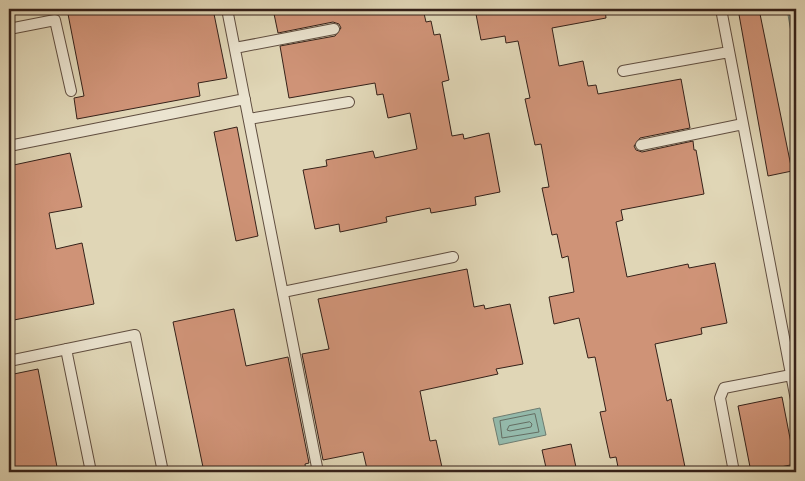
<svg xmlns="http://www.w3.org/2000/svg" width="805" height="481" font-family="'IM FELL Double Pica',serif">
	<rect width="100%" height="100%" fill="#e0d6b6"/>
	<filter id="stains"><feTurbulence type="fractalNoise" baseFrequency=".004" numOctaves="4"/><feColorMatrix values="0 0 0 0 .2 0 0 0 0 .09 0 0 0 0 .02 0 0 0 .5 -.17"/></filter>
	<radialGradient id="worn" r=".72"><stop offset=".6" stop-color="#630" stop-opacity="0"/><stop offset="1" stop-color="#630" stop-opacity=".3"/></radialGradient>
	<path fill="#94b9aa" stroke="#6e7c70" d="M787,9H796V61Z
		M540,408L546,435L499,445L493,418Z"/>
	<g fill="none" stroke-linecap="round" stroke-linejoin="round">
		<path stroke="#646d62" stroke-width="1" d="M535,414L539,432L502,438L500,421Z
			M530,422L532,424L531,427L510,431L507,430L509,426Z"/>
	</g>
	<path fill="#cf9377" stroke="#352119" d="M67,9H213L227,78L198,83L200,96L77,119L74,98L84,96Z
		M273,9H423L426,22L431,21L434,35L440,34L449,80L442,82L452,136L463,134L464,139L489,133L500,192L475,197L476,205L431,213L430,208L386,217L387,222L340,232L339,224L315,229L303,170L327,166L326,160L373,151L375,158L417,149L410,113L388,118L383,94L377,95L375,83L289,98L280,46L335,36L341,28L339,24L333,22L278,33Z
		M475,9H605L606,18L552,28L559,66L583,61L588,86L596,85L598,94L681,79L690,128L640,138L634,146L636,150L642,152L693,141L694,150H696L704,194L621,210L623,220L616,222L627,277L688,264L689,268L715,263L727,323L701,328L702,334L655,344L667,401L671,399L686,472H619L616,457L610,458L600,412L606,411L595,357L588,358L579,318L554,324L549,297L574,292L568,256L562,258L557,234L552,235L542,188L549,187L541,144L535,145L525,99L530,98L518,41L506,43L505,36L481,40Z
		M738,9H759L792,171L768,176Z
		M237,127L258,236L236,241L214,132Z
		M70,153L82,207L49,213L56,249L82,243L94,304L9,321V166Z
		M467,269L474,307L484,305L485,309L510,304L523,364L496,369L498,374L420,391L430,441L436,440L443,472H374L373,467L367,469L363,452L323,460L302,354L329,349L318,299Z
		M234,309L246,366L288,357L309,463L305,464L306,472H204L173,322Z
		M38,369L58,472H9V375Z
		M782,397L795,464L776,468L777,472H751L738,406Z
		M571,444L577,472H547L542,450Z"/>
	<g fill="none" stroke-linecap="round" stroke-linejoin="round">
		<defs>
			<path id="lane" d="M227,9L318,472
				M721,9L796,400
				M9,29L55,20L71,91
				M235,48L334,29
				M623,71L729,52
				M249,119L349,102
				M641,145L743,124
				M9,146L245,99
				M283,292L453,257
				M66,349L91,472
				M9,361L135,335L163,472
				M734,472L720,398L724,388L791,375"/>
		</defs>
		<use href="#lane" stroke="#604e40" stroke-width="12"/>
		<use href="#lane" stroke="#ebe4d0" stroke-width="10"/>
	</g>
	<rect width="805" height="481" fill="none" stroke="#e0d6b6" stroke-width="30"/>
	<rect x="10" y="10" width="785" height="461" fill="none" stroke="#352119" stroke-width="2.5"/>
	<rect x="15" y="15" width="775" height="451" fill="none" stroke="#352119"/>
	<rect width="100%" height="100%" filter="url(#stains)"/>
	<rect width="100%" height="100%" fill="url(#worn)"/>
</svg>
